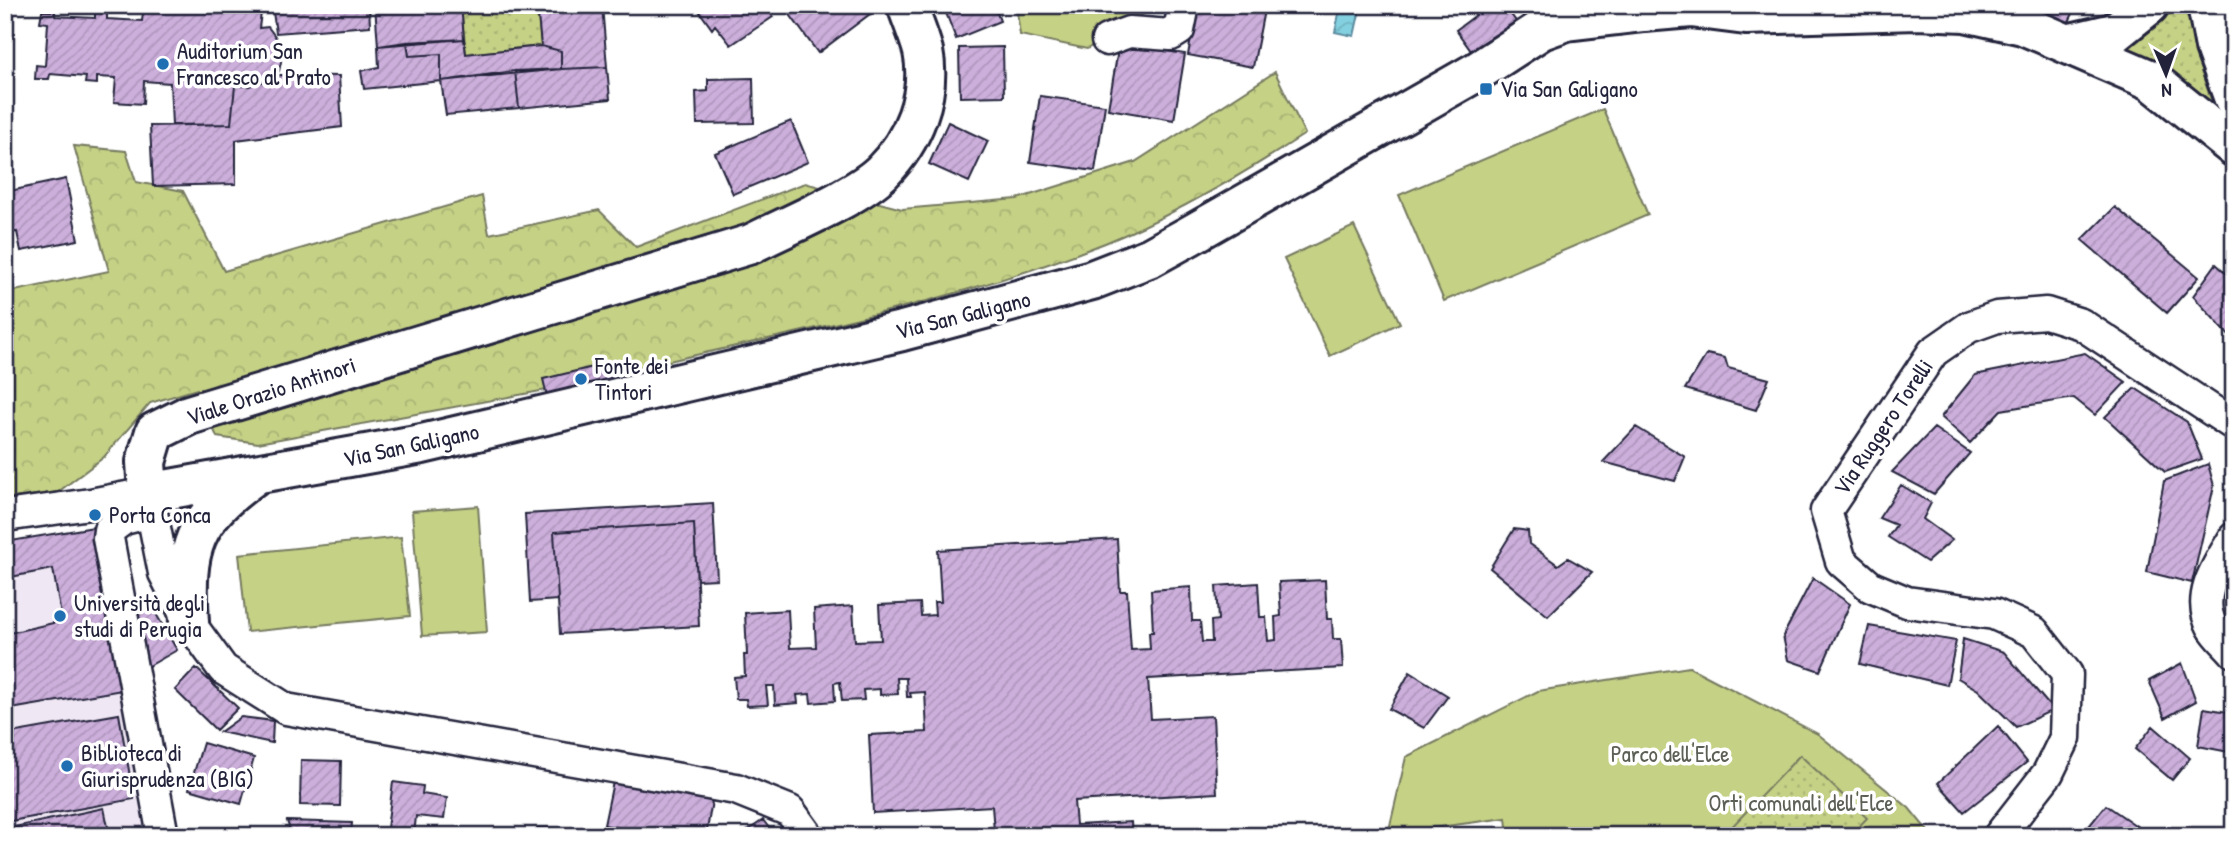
<svg xmlns="http://www.w3.org/2000/svg" width="2239" height="841" font-family="'Patrick Hand',sans-serif">
	<defs>
		<pattern id="forest-crowns" width="20" height="18" patternUnits="userSpaceOnUse" patternTransform="scale(1.75)"><rect width="20" height="18" fill="#c5d185"/><path d="M2 6a3 3 0 1 1 6 0M12 15a3 3 0 1 1 6 0" fill="none" stroke="#a9b374"/></pattern>
		<pattern id="garden-dots" width="8" height="8" patternUnits="userSpaceOnUse" patternTransform="scale(1.75)"><rect width="8" height="8" fill="#c5d185"/><path d="M2 2h.1M6 6h.1" fill="none" stroke="#a9b374" stroke-width="1.8" stroke-linecap="round"/></pattern>
		<pattern id="water-waves" width="16" height="10" patternUnits="userSpaceOnUse" patternTransform="scale(1.75)"><rect width="16" height="10" fill="#83d1e0"/><path d="M0 5q4-4 8 0t8 0" fill="none" stroke="#71b3c1"/></pattern>
		<pattern id="building-hatch" width="6" height="6" patternUnits="userSpaceOnUse" patternTransform="scale(1.75)"><rect width="6" height="6" fill="#ccafdb"/><path d="M-1 1l2-2M0 6l6-6M5 7l2-2" fill="none" stroke="#af96bd"/></pattern>
	</defs>
	<rect width="100%" height="100%" fill="#fff"/>
	<filter id="ink" filterUnits="userSpaceOnUse"><feTurbulence type="fractalNoise" baseFrequency=".0143" numOctaves="2"/><feDisplacementMap in="SourceGraphic" scale="14" xChannelSelector="R" yChannelSelector="G"/><feConvolveMatrix kernelMatrix="1 2 1 2 8 2 1 2 1" color-interpolation-filters="sRGB"/></filter>
	<g filter="url(#ink)">
		<path fill="#f0e7f4" d="M100,526L152,836H5V542Z"/>
		<path fill="url(#forest-crowns)" stroke="#747a60" stroke-width="2" d="M1275,72L1305,134C1242,175 1175,215 1105,243C947,306 781,334 617,373L614,362L546,390L258,443L217,437L197,389L150,403L104,457L58,492L5,499V293L109,271L74,146L126,151L136,182L183,191L224,271L482,196L489,234L599,210L636,247L805,183L902,209L1017,199L1135,162Z"/>
		<path fill="#c5d185" stroke="#747a60" stroke-width="2" d="M1016,5H1149L1148,11L1087,49L1020,35Z
			M1603,109L1648,215L1444,301L1399,195Z
			M1354,226L1400,323L1330,356L1284,259Z
			M478,506L487,632L422,636L412,511Z
			M401,537L410,616L247,632L239,554Z
			M1689,667L1818,734L1909,808L1932,836H1508L1506,818L1388,834L1406,757L1538,691Z"/>
		<path fill="url(#garden-dots)" stroke="#747a60" stroke-width="2" d="M461,5H537L541,46L466,54Z
			M2163,5H2189L2195,54L2212,102L2156,63L2125,48Z
			M1800,755L1867,818L1850,836H1727L1725,834Z"/>
		<path fill="url(#water-waves)" stroke="#5c8b9e" stroke-width="2" d="M1341,5H1361L1354,36L1335,32Z"/>
		<path fill="url(#building-hatch)" stroke="#22223b" stroke-width="2" d="M144,5H262L259,28L268,27L277,39L281,62L279,71L262,82L235,86L231,124L172,125L170,83L144,81L143,104L114,102L116,78L97,77V84L85,83L86,77L50,74L49,79H35L36,65L45,66L48,23L40,22L42,11H55V16L95,18V13H107V19L142,21Z
			M272,5H369L370,26L276,33Z
			M375,5H461L464,39L378,46Z
			M537,5H602L607,67L561,69V51L541,46Z
			M695,5H766L773,17L731,45L715,25L712,29Z
			M783,5H870L874,11L818,53Z
			M943,5H994L1000,21L956,39Z
			M1197,5H1265L1253,67L1188,55Z
			M1477,5H1504L1518,24L1474,55L1456,30L1476,15L1472,9Z
			M1509,5H1538L1529,19Z
			M2028,5H2077L2068,24Z
			M464,39L466,54L541,46L561,51V69L441,81V54L409,56L407,42Z
			M407,42L409,56L441,54V81L364,89L361,71L379,67L378,46Z
			M1119,44L1185,54L1174,120L1108,109Z
			M1003,47L1004,96L960,97L959,48Z
			M607,67L610,99L519,108L515,71Z
			M515,71L519,108L446,115L441,81Z
			M280,75L339,76L342,127L236,140V184L153,186L150,126L231,124L235,86H249Z
			M753,78L754,123L697,124L696,92L708,91V79Z
			M1040,96L1105,105L1095,171L1030,162Z
			M791,121L808,162L733,194L715,153Z
			M948,122L988,141L969,182L929,164Z
			M66,179L78,240L21,251L17,232L5,234V192Z
			M2115,207L2199,277L2167,313L2082,240Z
			M2216,264L2234,280L2232,339L2193,296Z
			M2085,353L2126,382L2095,415L2074,398L2001,410L1970,443L1941,417L1975,375Z
			M1707,354L1725,358L1728,368L1769,379L1756,410L1685,389Z
			M614,362L619,379L547,396L543,379Z
			M2135,388L2187,422L2202,459L2165,472L2105,417Z
			M1636,427L1685,457L1675,481L1603,462Z
			M1934,428L1970,453L1934,494L1892,472Z
			M2208,464L2214,486L2192,583L2147,572L2164,481Z
			M1901,485L1931,503L1923,519L1952,540L1927,562L1888,537L1896,525L1879,518Z
			M713,503L717,579L697,580L694,523L554,532L558,600L530,602L525,514Z
			M694,523L699,626L560,634L554,532Z
			M100,526L128,689L5,710V634L62,621L53,569L5,578V542Z
			M1514,529L1528,531L1529,544L1558,565L1568,558L1592,572L1548,616L1490,568Z
			M1117,539L1120,591H1127L1131,650L1150,649L1149,632H1153L1151,590L1191,587L1192,621H1200L1202,642H1212L1211,621L1218,620L1216,586L1258,583L1260,617H1266L1268,641L1276,640L1275,617L1281,616L1279,582L1325,580L1327,619H1332L1333,639H1341L1343,668L1148,679L1151,719L1213,716L1217,793L1074,801L1076,825L1131,822L1132,836H923L994,831L992,806L873,813L869,735L927,732L925,692L910,693L911,697H907L906,678H897L898,694L880,695V689L863,690L864,700L842,701L840,682L834,683L835,701L811,703L810,694L797,695L798,703L775,705L774,686H766L768,705L747,706L746,699H736L734,677L745,676L744,655H747L745,613L788,610L790,648L816,647L814,609L853,606L855,641L881,640L879,605L920,603L921,616L935,615L934,602H941L938,550Z
			M1813,578L1850,604L1820,671L1788,660L1783,636Z
			M152,607L177,650L149,666L124,623Z
			M1869,626L1956,641L1947,685L1860,664Z
			M1963,639L2004,652L2053,710L2016,727L1978,690L1958,678Z
			M2182,663L2196,701L2165,718L2149,681Z
			M196,668L238,708L216,730L175,690Z
			M1410,672L1448,696L1424,728L1389,709Z
			M2204,708L2234,713V753L2198,746Z
			M119,714L134,799L5,822V734Z
			M241,717L273,721L272,743L220,732Z
			M1998,726L2027,762L1964,812L1938,783Z
			M2153,726L2190,758L2172,780L2135,749Z
			M203,743L254,758L241,804L189,789Z
			M301,760L341,761L340,806L300,805Z
			M393,782L423,786L422,794L447,798L444,819L416,816L414,836H386Z
			M613,782L712,801L706,836H663L604,825Z
			M2106,805L2151,836H2081Z
			M104,808L110,836H5V829Z
			M763,820L775,836H740Z
			M287,821L352,823L351,836H292Z
			M537,828L587,829V836H537Z"/>
		<g fill="none" stroke-linecap="round" stroke-linejoin="round">
			<defs>
				<path id="street" d="M1107,40L1129,32L1171,35L1179,30L1184,5
					M96,503L148,493L164,573L189,622L223,669L286,709L736,789L790,811L808,836
					M152,512L124,519L109,530L108,538L163,836
					M5,516L90,504
					M2234,538C2219,564 2195,595 2212,626C2217,635 2227,644 2234,652
					M1999,836L2048,773L2065,738L2067,674L2034,632L1994,614L1907,602L1871,587L1841,561L1826,511L1933,352L1969,327L1997,317L2046,313L2081,324L2234,425"/>
				<path id="secondary" d="M907,5C912,20 919,36 923,51C932,95 913,141 882,172C855,198 786,226 751,244L189,415L155,432L146,462L148,493L422,444L902,331L1092,280L1151,257L1189,236L1478,71L1541,30L1566,21L1644,12L1691,8L1746,15L1917,10L1965,12L2023,25L2151,80L2234,147
					M2207,5L2215,47L2234,99
					M2071,43L2114,33L2149,5
					M189,622C184,547 192,520 255,475"/>
			</defs>
			<use href="#street" stroke="#22223b" stroke-width="35"/>
			<use href="#secondary" stroke="#22223b" stroke-width="44"/>
			<use href="#street" stroke="#fff" stroke-width="30"/>
			<use href="#secondary" stroke="#fff" stroke-width="38"/>
		</g>
	</g>
	<g fill="#1f6fb2" stroke="#fff" stroke-width="2.5">
		<circle cx="163" cy="64" r="7"/>
		<rect x="1479" y="82" width="14" height="14" rx="3.5"/>
		<circle cx="581" cy="379" r="7"/>
		<circle cx="95" cy="515" r="7"/>
		<circle cx="60" cy="616" r="7"/>
		<circle cx="67" cy="766" r="7"/>
	</g>
	<g text-anchor="middle" stroke-width="7" stroke-linejoin="round" paint-order="stroke">
		<g font-size="23" fill="#22223b" stroke="#fff" text-anchor="start">
			<text x="177" y="59">Auditorium San<tspan x="177" dy="26">Francesco al Prato</tspan></text>
			<text x="1500" y="97">Via San Galigano</text>
			<text x="595" y="374">Fonte dei<tspan x="595" dy="26">Tintori</tspan></text>
			<text x="109" y="523">Porta Conca</text>
			<text x="74" y="611">Università degli<tspan x="74" dy="26">studi di Perugia</tspan></text>
			<text x="81" y="761">Biblioteca di<tspan x="81" dy="26">Giurisprudenza (BIG)</tspan></text>
		</g>
		<g font-size="23" fill="#22223b" stroke="#fff">
			<text transform="translate(963 315) rotate(-14)" y="8">Via San Galigano</text>
			<text transform="translate(271 391) rotate(-18)" y="8">Viale Orazio Antinori</text>
			<text transform="translate(1883 427) rotate(-56)" y="8">Via Ruggero Torelli</text>
			<text transform="translate(411 445) rotate(-12)" y="8">Via San Galigano</text>
		</g>
		<g font-size="23" fill="#5b5f55" stroke="#fff">
			<text x="1670" y="762">Parco dell'Elce</text>
			<text x="1801" y="811">Orti comunali dell'Elce</text>
		</g>
	</g>
	<rect width="2239" height="841" fill="none" stroke="#fff" stroke-width="28"/>
	<rect x="14" y="14" width="2211" height="813" fill="none" stroke="#22223b" stroke-width="2.5" filter="url(#ink)"/>
	<g transform="translate(2166 74) rotate(178)" stroke="#ffffff" stroke-width="5" paint-order="stroke">
	<path d="M0-5L12 26L0 18L-12 26Z" fill="#22223b"/>
	<text y="-10" font-size="19" font-weight="bold" text-anchor="middle" fill="#22223b">N</text>
	</g>
</svg>
